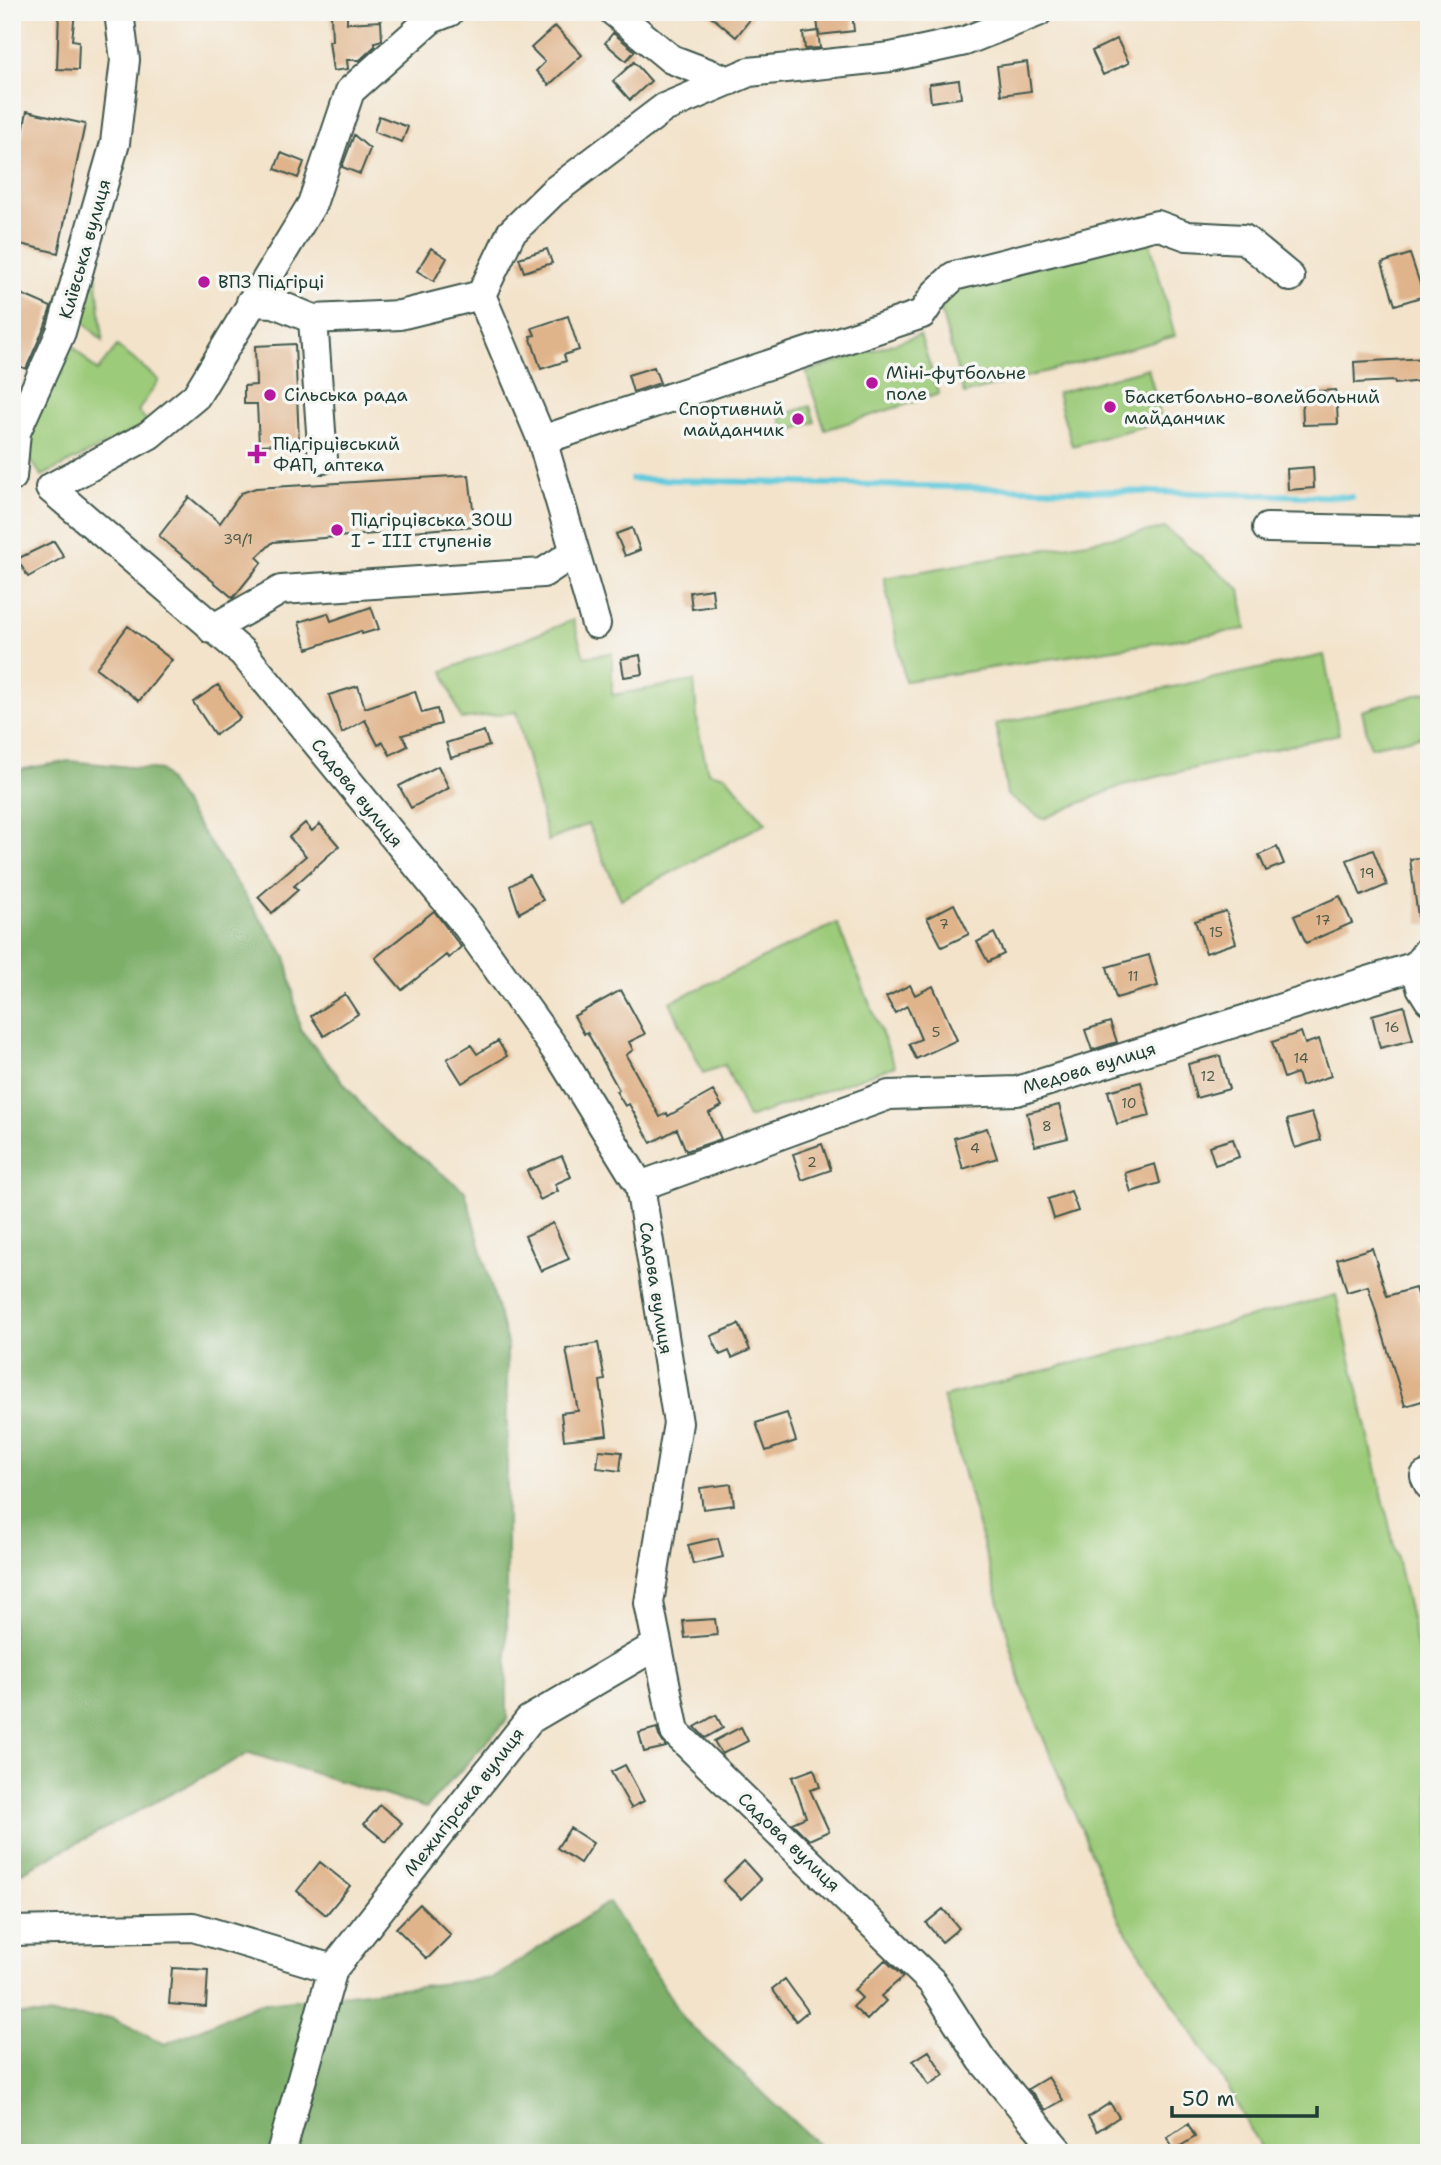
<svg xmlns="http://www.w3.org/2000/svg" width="1441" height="2165" font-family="'Shantell Sans',sans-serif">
	<rect width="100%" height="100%" fill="#f6f6f2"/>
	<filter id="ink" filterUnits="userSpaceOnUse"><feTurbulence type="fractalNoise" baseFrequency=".0143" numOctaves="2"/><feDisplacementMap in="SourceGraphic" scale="14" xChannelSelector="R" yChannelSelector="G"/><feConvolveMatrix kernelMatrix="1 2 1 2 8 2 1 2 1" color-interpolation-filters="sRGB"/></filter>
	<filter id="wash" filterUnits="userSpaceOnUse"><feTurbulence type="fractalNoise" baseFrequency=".00686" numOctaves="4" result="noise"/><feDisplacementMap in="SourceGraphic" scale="28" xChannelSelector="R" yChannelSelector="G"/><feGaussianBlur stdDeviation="1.57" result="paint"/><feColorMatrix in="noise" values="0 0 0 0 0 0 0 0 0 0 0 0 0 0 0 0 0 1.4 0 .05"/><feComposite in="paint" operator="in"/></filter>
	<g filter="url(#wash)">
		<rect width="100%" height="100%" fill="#f3e3cb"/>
		<path fill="#9ccb79" stroke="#5e8456" stroke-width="2" d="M1148,235L1175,336L964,394L936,293Z
			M95,262L103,341L80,319Z
			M920,335L939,394L825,430L806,372Z
			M68,341L97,371L117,346L159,380L138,411L149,423L42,476L21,447Z
			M1148,368L1162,421L1072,446L1057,393Z
			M810,406L815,422L786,432L780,416Z
			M1165,528L1240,589L1246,629L905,681L884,578Z
			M573,620L584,657L612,653V695L694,681L698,729L708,772L726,776L766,823L621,899L588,824L548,841L516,712L461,719L443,671Z
			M1324,655L1339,734L1123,785L1043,819L1007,795L996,724Z
			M1429,691V735L1370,747L1362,711Z
			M837,923L895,1066L748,1118L725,1065L703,1073L670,1002Z
			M1336,1295L1421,1662L1429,1659V2153H1263L1229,2089L1120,1922L1022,1687L943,1397Z"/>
		<path fill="#7daf69" stroke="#4e764e" stroke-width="2" d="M69,761L161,770L286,957L300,1029L377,1124L465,1191L507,1343V1720L426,1808L249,1753L12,1877V771Z
			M609,1902L685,2020L827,2153H12V2014L112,2018L165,2044L257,2004L493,1978Z"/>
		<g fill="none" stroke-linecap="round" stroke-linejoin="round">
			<path stroke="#5fc9db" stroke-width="6" d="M632,479L1352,497"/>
		</g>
		<g id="blocks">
			<path fill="#e0b48b" d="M59,12H75L72,40L79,41L78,70L57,69Z
				M706,12H756L736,37Z
				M816,12H852L854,31L819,35Z
				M347,13V23L381,21L382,40L375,42V46L360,60H347L348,69L333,71L329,41H332L331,14Z
				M555,26L582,55L549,85L536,71L545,62L531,48Z
				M818,31L820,48L805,49L803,33Z
				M613,33L635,51L626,61L605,43Z
				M1117,39L1129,63L1103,75L1092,51Z
				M634,62L651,81L630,100L613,81Z
				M1027,62L1031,91L1001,95L997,66Z
				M959,80L961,98L931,102L929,84Z
				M27,111L85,124L58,253L12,242V189Z
				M379,116L408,127L402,142L374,132Z
				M354,135L370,149L360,174L342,167Z
				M281,153L304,162L298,178L275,169Z
				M431,248L447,258L434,281L417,271Z
				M547,249L552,263L524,272L519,258Z
				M1410,254L1424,296L1395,305L1382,263Z
				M12,290L51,307L45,326L26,369L12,363Z
				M568,316L579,350L564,355L566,361L541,369L530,336L535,335L532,328Z
				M295,344L299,443L259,445L257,404H244V386L256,385L255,346Z
				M1428,358L1429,380L1395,384L1394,381L1355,383L1354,362Z
				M654,367L660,383L633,392L628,375Z
				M1336,390L1338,424L1303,425L1302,392Z
				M1313,467L1314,488L1288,490L1287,469Z
				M469,475L475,526L273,542L257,557L262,562L233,598L159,536L189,497L220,523L241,493L256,488Z
				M632,528L640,550L625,556L616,534Z
				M54,541L64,557L28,577L17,559Z
				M712,589L714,606L692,609L690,592Z
				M371,607L379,629L362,634L361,631L307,649L299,622L328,613L331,621Z
				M128,626L172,660L139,701L96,668Z
				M640,655L643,674L624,677L621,659Z
				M218,685L240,718L215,735L193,702Z
				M358,686L365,708L415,691L422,713L437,709L441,724L402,735L408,746L390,755L383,742L378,745L365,720L342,733L329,695Z
				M484,731L489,746L451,758L446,743Z
				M438,766L449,788L411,808L399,786Z
				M305,823L312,831L320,824L339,846L294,886L298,890L272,913L258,897L306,856L289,837Z
				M1277,847L1284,864L1266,871L1259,855Z
				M1373,850L1387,885L1361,896L1347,860Z
				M1429,857V924H1419L1410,859Z
				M529,875L543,900L519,913L510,886Z
				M1340,896L1352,923L1306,943L1294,916Z
				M954,904L969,934L942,947L927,918Z
				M434,911L461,947L449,958L446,955L402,990L375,958Z
				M1226,911L1236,943L1206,953L1195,921Z
				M994,933L1004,954L988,962L977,942Z
				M1149,955L1158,986L1116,998L1107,967Z
				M910,985L915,995L933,986L957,1040L916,1059L909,1044L921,1039L907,1006L895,1013L886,997Z
				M621,990L645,1034L629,1042L633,1050L626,1055L660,1117L667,1113L668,1116L713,1091L722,1106L709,1113L721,1139L686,1151L677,1129L651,1143L629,1104L625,1106L616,1091L619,1090L587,1032L584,1034L574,1016Z
				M345,994L358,1014L324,1036L311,1016Z
				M1404,1006L1413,1040L1380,1048L1372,1015Z
				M1110,1022L1117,1042L1092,1050L1085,1030Z
				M1301,1032L1305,1044L1319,1039L1331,1076L1301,1086L1297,1073L1284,1078L1272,1042Z
				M498,1041L507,1056L462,1083L447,1059L471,1045L477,1054Z
				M1220,1056L1229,1089L1196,1098L1188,1064Z
				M1141,1082L1150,1116L1117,1124L1108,1091Z
				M1059,1105L1068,1138L1035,1146L1027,1113Z
				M1312,1113L1321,1140L1295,1148L1287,1120Z
				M987,1128L997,1158L963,1169L954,1138Z
				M1233,1139L1239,1157L1215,1165L1209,1146Z
				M822,1144L831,1170L802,1180L793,1154Z
				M562,1156L571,1177L555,1184L558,1191L540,1200L527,1171Z
				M1155,1164L1160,1183L1131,1192L1125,1173Z
				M1071,1191L1078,1211L1054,1219L1048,1199Z
				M553,1223L569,1259L541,1271L525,1236Z
				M1372,1248L1387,1296L1415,1288L1429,1334V1399L1405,1406L1368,1286L1347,1292L1337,1259Z
				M739,1324L750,1350L732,1358L729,1351L720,1355L711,1336Z
				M598,1343L605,1380L600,1381L607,1435L564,1440L561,1413L578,1411L566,1349Z
				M787,1413L796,1441L766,1451L756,1423Z
				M599,1450L622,1452L620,1471L597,1468Z
				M731,1484L734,1505L703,1509L700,1488Z
				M718,1538L723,1557L693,1564L688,1545Z
				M715,1619L717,1635L685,1638L683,1621Z
				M716,1715L723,1728L705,1738L695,1727Z
				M741,1727L748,1741L722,1754L714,1741Z
				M657,1728L659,1736L666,1747L644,1752L639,1733Z
				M625,1765L644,1801L631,1808L611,1772Z
				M814,1769L820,1787L810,1790L829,1831L809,1840L792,1823L806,1817L792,1777Z
				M380,1805L402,1823L386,1842L364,1824Z
				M570,1828L593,1843L580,1863L557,1848Z
				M744,1861L761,1880L741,1899L723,1881Z
				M320,1862L350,1886L326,1915L297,1891Z
				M420,1904L451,1935L427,1959L396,1928Z
				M943,1909L959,1928L942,1942L926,1923Z
				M885,1960L903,1977L881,1996L886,2001L867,2020L853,2007L862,1998L854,1990Z
				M172,1968L208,1970L206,2007L169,2004Z
				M785,1979L808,2011L796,2021L772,1989Z
				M929,2051L944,2075L929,2085L913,2061Z
				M1048,2077L1063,2100L1046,2110L1028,2089Z
				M1110,2103L1119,2117L1097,2131L1088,2117Z
				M1188,2124L1195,2137L1174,2150L1167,2138Z"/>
		</g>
	</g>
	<g filter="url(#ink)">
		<use href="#blocks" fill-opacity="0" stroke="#3f564b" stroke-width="2"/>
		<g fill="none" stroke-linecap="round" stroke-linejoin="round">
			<defs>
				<path id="minor" d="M614,12L671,59L729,81
					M481,295L542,440L596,624
					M251,302L274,303L313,319L400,315L481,295L511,233L553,192L664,108L749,72L891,57L965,41L1038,12
					M313,319L323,459
					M542,440L922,314L936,293L954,276L1157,225L1187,236L1244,239L1290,277
					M12,477L16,432L61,332L115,143L125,60L119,12
					M50,488L243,653L467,926L560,1056L640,1186L678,1423L649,1603L675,1732L932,1982L982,2060L1060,2153
					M50,488L149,435L196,396L312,204L350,91L431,19L449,12
					M1267,528L1429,531
					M212,629L281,590L543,573L575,552
					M1429,949L1416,966L1421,987L1429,1000
					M640,1186L889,1095L1017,1091L1416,966
					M1425,1476L1429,1485
					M12,1931L193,1927L333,1969
					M281,2153L333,1969L529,1720L657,1645"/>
			</defs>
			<use href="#minor" stroke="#3f564b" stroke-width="32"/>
			<use href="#minor" stroke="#fff" stroke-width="28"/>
		</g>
	</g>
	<g fill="#b5179e" stroke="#f6f6f2" stroke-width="2.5">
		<circle cx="204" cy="282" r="7"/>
		<circle cx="872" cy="383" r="7"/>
		<circle cx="270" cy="395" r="7"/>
		<circle cx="1110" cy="407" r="7"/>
		<circle cx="798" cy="419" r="7"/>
		<path d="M253.5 443.5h7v7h7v7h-7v7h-7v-7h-7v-7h7z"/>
		<circle cx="337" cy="530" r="7"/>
	</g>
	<g text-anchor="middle" stroke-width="7" stroke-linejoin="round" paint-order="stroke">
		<g font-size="14" fill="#4f5b4a">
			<text x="238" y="544">39/1</text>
			<text x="1367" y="878">19</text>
			<text x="1323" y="925">17</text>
			<text x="944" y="929">7</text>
			<text x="1216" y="937">15</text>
			<text x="1133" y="981">11</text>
			<text x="1392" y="1032">16</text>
			<text x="936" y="1037">5</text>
			<text x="1301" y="1063">14</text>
			<text x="1208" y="1081">12</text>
			<text x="1129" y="1108">10</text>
			<text x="1047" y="1131">8</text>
			<text x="975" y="1153">4</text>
			<text x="812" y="1167">2</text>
		</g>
		<g font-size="18" fill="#1f3d34" stroke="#f6f6f2">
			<text transform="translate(85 249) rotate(-74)" y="6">Київська вулиця</text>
			<text transform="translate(357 793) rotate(51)" y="6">Садова вулиця</text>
			<text transform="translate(1089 1068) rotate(-17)" y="6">Медова вулиця</text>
			<text transform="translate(656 1288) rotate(81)" y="6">Садова вулиця</text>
			<text transform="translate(464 1802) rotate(-52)" y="6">Межигірська вулиця</text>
			<text transform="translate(789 1842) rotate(44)" y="6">Садова вулиця</text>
		</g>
		<g font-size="18" fill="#1f3d34" stroke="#f6f6f2" text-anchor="start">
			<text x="218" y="288">ВПЗ Підгірці</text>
			<text x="886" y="379">Міні-футбольне<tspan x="886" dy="21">поле</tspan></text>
			<text x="284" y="401">Сільська рада</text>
			<text x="1124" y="403">Баскетбольно-волейбольний<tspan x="1124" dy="21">майданчик</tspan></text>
			<text x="784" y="415" text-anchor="end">Спортивний<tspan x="784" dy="21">майданчик</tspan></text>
			<text x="273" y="450">Підгірцівський<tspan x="273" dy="21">ФАП, аптека</tspan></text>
			<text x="351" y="526">Підгірцівська ЗОШ<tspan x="351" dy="21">І - ІІІ ступенів</tspan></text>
		</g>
	</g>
	<rect width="1441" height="2165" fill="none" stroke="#f6f6f2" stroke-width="42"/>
	<path d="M1172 2106v10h145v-10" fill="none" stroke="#1f3d34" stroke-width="3.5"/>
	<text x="1182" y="2106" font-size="21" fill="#1f3d34" stroke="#f6f6f2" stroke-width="5" paint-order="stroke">50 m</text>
</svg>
